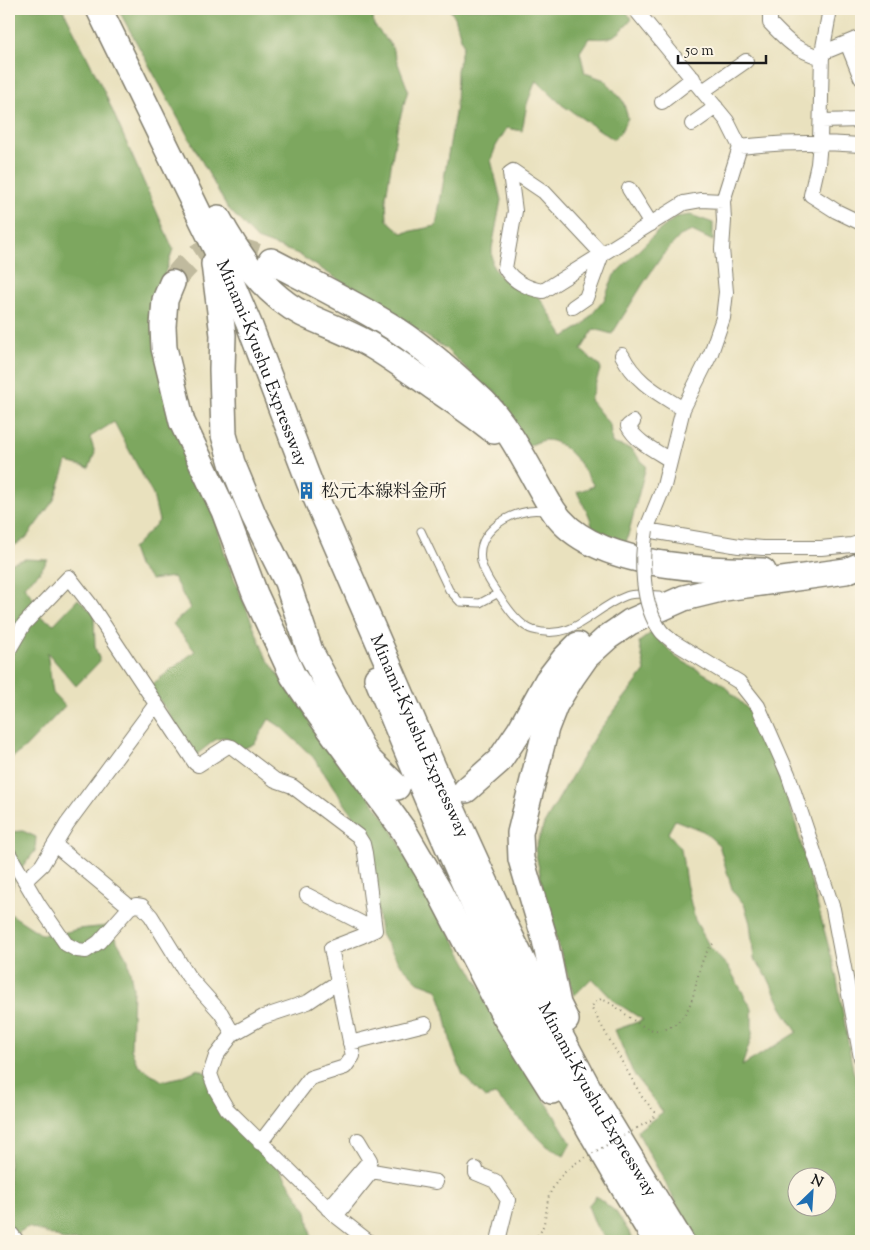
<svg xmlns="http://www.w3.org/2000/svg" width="870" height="1250" font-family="'Sorts Mill Goudy','Noto Serif JP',serif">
	<rect width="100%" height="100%" fill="#fcf5e5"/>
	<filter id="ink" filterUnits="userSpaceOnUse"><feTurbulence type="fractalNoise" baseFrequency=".02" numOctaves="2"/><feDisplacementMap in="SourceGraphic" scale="10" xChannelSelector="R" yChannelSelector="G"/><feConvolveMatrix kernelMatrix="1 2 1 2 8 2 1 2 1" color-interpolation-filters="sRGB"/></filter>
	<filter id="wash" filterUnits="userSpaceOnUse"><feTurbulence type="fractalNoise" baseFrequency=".0096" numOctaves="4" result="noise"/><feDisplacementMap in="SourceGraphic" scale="20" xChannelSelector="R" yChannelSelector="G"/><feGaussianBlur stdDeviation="1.12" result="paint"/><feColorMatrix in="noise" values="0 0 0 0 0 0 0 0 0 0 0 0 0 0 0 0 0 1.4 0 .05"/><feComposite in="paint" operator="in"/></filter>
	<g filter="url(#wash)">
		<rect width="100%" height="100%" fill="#e9e1be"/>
		<path fill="#7da75f" stroke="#4c623e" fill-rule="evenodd" d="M9,9H63L103,89L173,249L156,300L226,558L266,657L290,692L387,821L532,1079L571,1143L564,1156L547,1146L495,1095L485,1098L463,1075L452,1048L443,1005L437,989L418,982L399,963L380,933L370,841L313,757L281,727L269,719L255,743L243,749L226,737L215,740L196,755L150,686L195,651L173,624L190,608L173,577L151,580L138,566L132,549L159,521L153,495L114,422L90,437L95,453L89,468L67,462L54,500L26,538L14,546L9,545Z
			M118,9H372L374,25L391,45L408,90L397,129L386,197L387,220L402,233L436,226L456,107L457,70L463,45L455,17L449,9H624L632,19C617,37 612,40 589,38L580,52L585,73L605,80L623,101L628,118L620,133L613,139L562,105L536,80L527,104L522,131L507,128L496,146L491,160L501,200L492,248V265L501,278L516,289L537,293L564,337L583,325L604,300L614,275L655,234L676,217L691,215L713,223V241L692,231L680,236L662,256L643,284L612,334L594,329L581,350L601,367L590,400L610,425L612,443L631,449L646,466L626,543L593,531L590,518L577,492L594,486C584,470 567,439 544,440C539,441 531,445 526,447L474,376L445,348L298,254L257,239L227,207Z
			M25,559L48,560L38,574L24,586L35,601L41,617L54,624L78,599L94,614L95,647L100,661L76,686L47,652L53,693L65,706L25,748L9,760V564Z
			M652,632L677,658L721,683L750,711L773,761L794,818L836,974L853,1070L861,1095V1241H697L637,1131L663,1112L634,1075L615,1030L643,1020L614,1001L592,978L574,996L547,909L535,849L544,824L595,736L645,671L639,642ZM675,820L703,831L719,845L733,892L744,904L750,923L754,959L768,978L782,1008L797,1032L742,1066L752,1036V1009L729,968L711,949L695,920L686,883L681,848L668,833ZM798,1178H828V1208H798Z
			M23,831L36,837L35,851L15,877L12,890H9V832Z
			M9,913L41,934H59L78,929L108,926L128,960L133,988L131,1049L137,1064L162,1081L181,1077L198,1069L212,1076L226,1111L266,1148L307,1211L312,1241H64L57,1237L28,1227L16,1234L9,1226Z
			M596,1196L616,1212L635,1241H608L596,1226L588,1206Z"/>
	</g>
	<g filter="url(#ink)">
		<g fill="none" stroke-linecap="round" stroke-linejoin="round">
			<path stroke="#c0ba9e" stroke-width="25" stroke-dasharray="25 12" stroke-linecap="butt" d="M172,283C202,240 224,243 271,261"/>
			<defs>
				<path id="lane" d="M548,511C542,511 535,510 529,511C505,515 476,533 481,561C485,577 496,591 505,604C512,614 521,626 533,630C575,642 591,609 626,596C636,592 650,595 660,595
					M421,531L449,590L460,602L480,603L497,594"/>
				<path id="street" d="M635,9L727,121L740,147L723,201L724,221L722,249L726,292L723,318L711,353L683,409L664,486L646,530L739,546L763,548H821L852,545L861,542
					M770,9V23C790,44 795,49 822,58
					M830,9L822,53L820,142L818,164L811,195L836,211L861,223
					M847,43L861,78
					M822,53L861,37
					M703,91L746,61
					M662,102L693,78
					M821,121L861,120
					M692,124L716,107
					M740,147C781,142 820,142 861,145
					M629,189L651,224
					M573,307L586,298L602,254L544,192L513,171L510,173L515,211L505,268C512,281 529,289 543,291L684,203L701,200L723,201
					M622,355C636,383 658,393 683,409
					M633,422L628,426C636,442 656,451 670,460
					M672,641L739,682L758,706L788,774L833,909L861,1058
					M9,650L24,624L69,577L90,604L195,763L198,765L228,746L232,747L275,780L292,786L358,836L363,844L365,853L375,930L362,936L331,948L338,982
					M55,845L130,907
					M9,854L39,905L66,944L77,950L86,951L99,942L130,907L136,905L142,906L151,916L188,976L221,1013L233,1034
					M25,881L42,865L67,824L156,704
					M307,895L375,930
					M350,1043L425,1024
					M260,1143L310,1078L345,1067L353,1056L338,982L308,1002L263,1017L233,1034L216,1056L210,1074L216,1090L227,1109L336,1216L368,1241
					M476,1169V1173L495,1181L508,1200L498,1241
					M328,1209L370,1160L358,1140
					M336,1216L372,1171L436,1182"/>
				<path id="secondary" d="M9,1235L14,1241"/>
				<g id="highway">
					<path id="s1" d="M99,9L222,261L249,324L310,484L433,767L505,925L545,1007L591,1093L681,1241"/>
					<path d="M218,218C238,255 265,295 303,314C326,325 350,333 372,346C391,357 408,370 426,382C449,398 472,413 494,431"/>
					<path d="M271,261C313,283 356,304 397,330C428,350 457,376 484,402C512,430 532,476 553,510C589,567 703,570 763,571"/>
					<path d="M214,264L223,335L222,369L224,435L232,463L254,516L287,582L310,651L367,758L397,787"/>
					<path d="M172,283L165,300L163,326L164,348L182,422L224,511L255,594L293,676L321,717L404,831L438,889L504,1015L552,1091"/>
					<path d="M377,678C423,791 471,905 527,1014C567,1091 610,1167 656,1241"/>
					<path d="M466,790L499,761L520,730L547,681L565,658L578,645"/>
					<path d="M566,1020L558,1004L545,940L521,859L520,833L546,728L555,705L572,677L586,657L608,637L630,622L684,598L725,588L846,571L861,565"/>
				</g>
			</defs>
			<use href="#lane" stroke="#827e6d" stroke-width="9"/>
			<use href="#street" stroke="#827e6d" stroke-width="16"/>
			<use href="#secondary" stroke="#827e6d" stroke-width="21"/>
			<use href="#highway" stroke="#827e6d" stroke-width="28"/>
			<path stroke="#827e6d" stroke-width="2" stroke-dasharray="1 4" stroke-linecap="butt" d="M9,19L12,9
				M637,1128L653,1119L655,1112L642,1097L592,1009L593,1004L601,999C619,1005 631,1023 650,1029C659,1032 665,1030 672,1026C702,1008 691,966 713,944
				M513,1238C520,1239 530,1240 536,1236C546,1232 546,1205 549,1196C556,1179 568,1167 584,1158"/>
			<use href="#lane" stroke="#fff" stroke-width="7"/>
			<use href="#street" stroke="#fff" stroke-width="14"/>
			<use href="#secondary" stroke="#fff" stroke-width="19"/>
			<use href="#highway" stroke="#fff" stroke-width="25"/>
			<defs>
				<path id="street-bridge" d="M646,530C641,559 641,605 661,631C664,635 669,638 672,641"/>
			</defs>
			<use href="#street-bridge" stroke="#827e6d" stroke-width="16" stroke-linecap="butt"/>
			<path stroke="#827e6d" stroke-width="2" stroke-dasharray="1 4" stroke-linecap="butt" d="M584,1158L637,1128"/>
			<use href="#street-bridge" stroke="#fff" stroke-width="14"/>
		</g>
	</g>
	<defs>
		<symbol id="building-bare" viewBox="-9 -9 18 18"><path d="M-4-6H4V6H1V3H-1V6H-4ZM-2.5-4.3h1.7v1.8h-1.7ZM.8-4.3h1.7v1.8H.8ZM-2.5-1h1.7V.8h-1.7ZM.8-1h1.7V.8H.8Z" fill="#1f6fb2" stroke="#fcf5e5" stroke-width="2.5" paint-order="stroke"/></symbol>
	</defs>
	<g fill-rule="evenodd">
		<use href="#building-bare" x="294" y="478" width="25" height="25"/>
	</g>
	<g text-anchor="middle" stroke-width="5" stroke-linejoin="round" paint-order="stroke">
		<g font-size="18" fill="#1c1c1c" stroke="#fcf5e5">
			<text dy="6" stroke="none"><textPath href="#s1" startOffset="390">Minami-Kyushu Expressway</textPath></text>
			<text dy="6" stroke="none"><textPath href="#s1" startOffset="795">Minami-Kyushu Expressway</textPath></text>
			<text dy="6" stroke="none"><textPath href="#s1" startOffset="1200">Minami-Kyushu Expressway</textPath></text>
		</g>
		<g font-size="18" fill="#1c1c1c" stroke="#fcf5e5" text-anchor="start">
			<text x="321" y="497">松元本線料金所</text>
		</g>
	</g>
	<rect width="870" height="1250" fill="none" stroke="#fcf5e5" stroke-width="30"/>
	<g transform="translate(812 1192) rotate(25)"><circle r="24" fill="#fcf5e5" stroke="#a29e95"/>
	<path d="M0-4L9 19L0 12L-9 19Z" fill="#1f6fb2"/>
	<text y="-8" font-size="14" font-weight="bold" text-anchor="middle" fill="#1c1c1c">N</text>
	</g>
	<path d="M678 55v8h88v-8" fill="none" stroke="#1c1c1c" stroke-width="2.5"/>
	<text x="685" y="55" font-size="15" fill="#1c1c1c" stroke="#fcf5e5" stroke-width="4" paint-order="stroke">50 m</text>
</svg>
